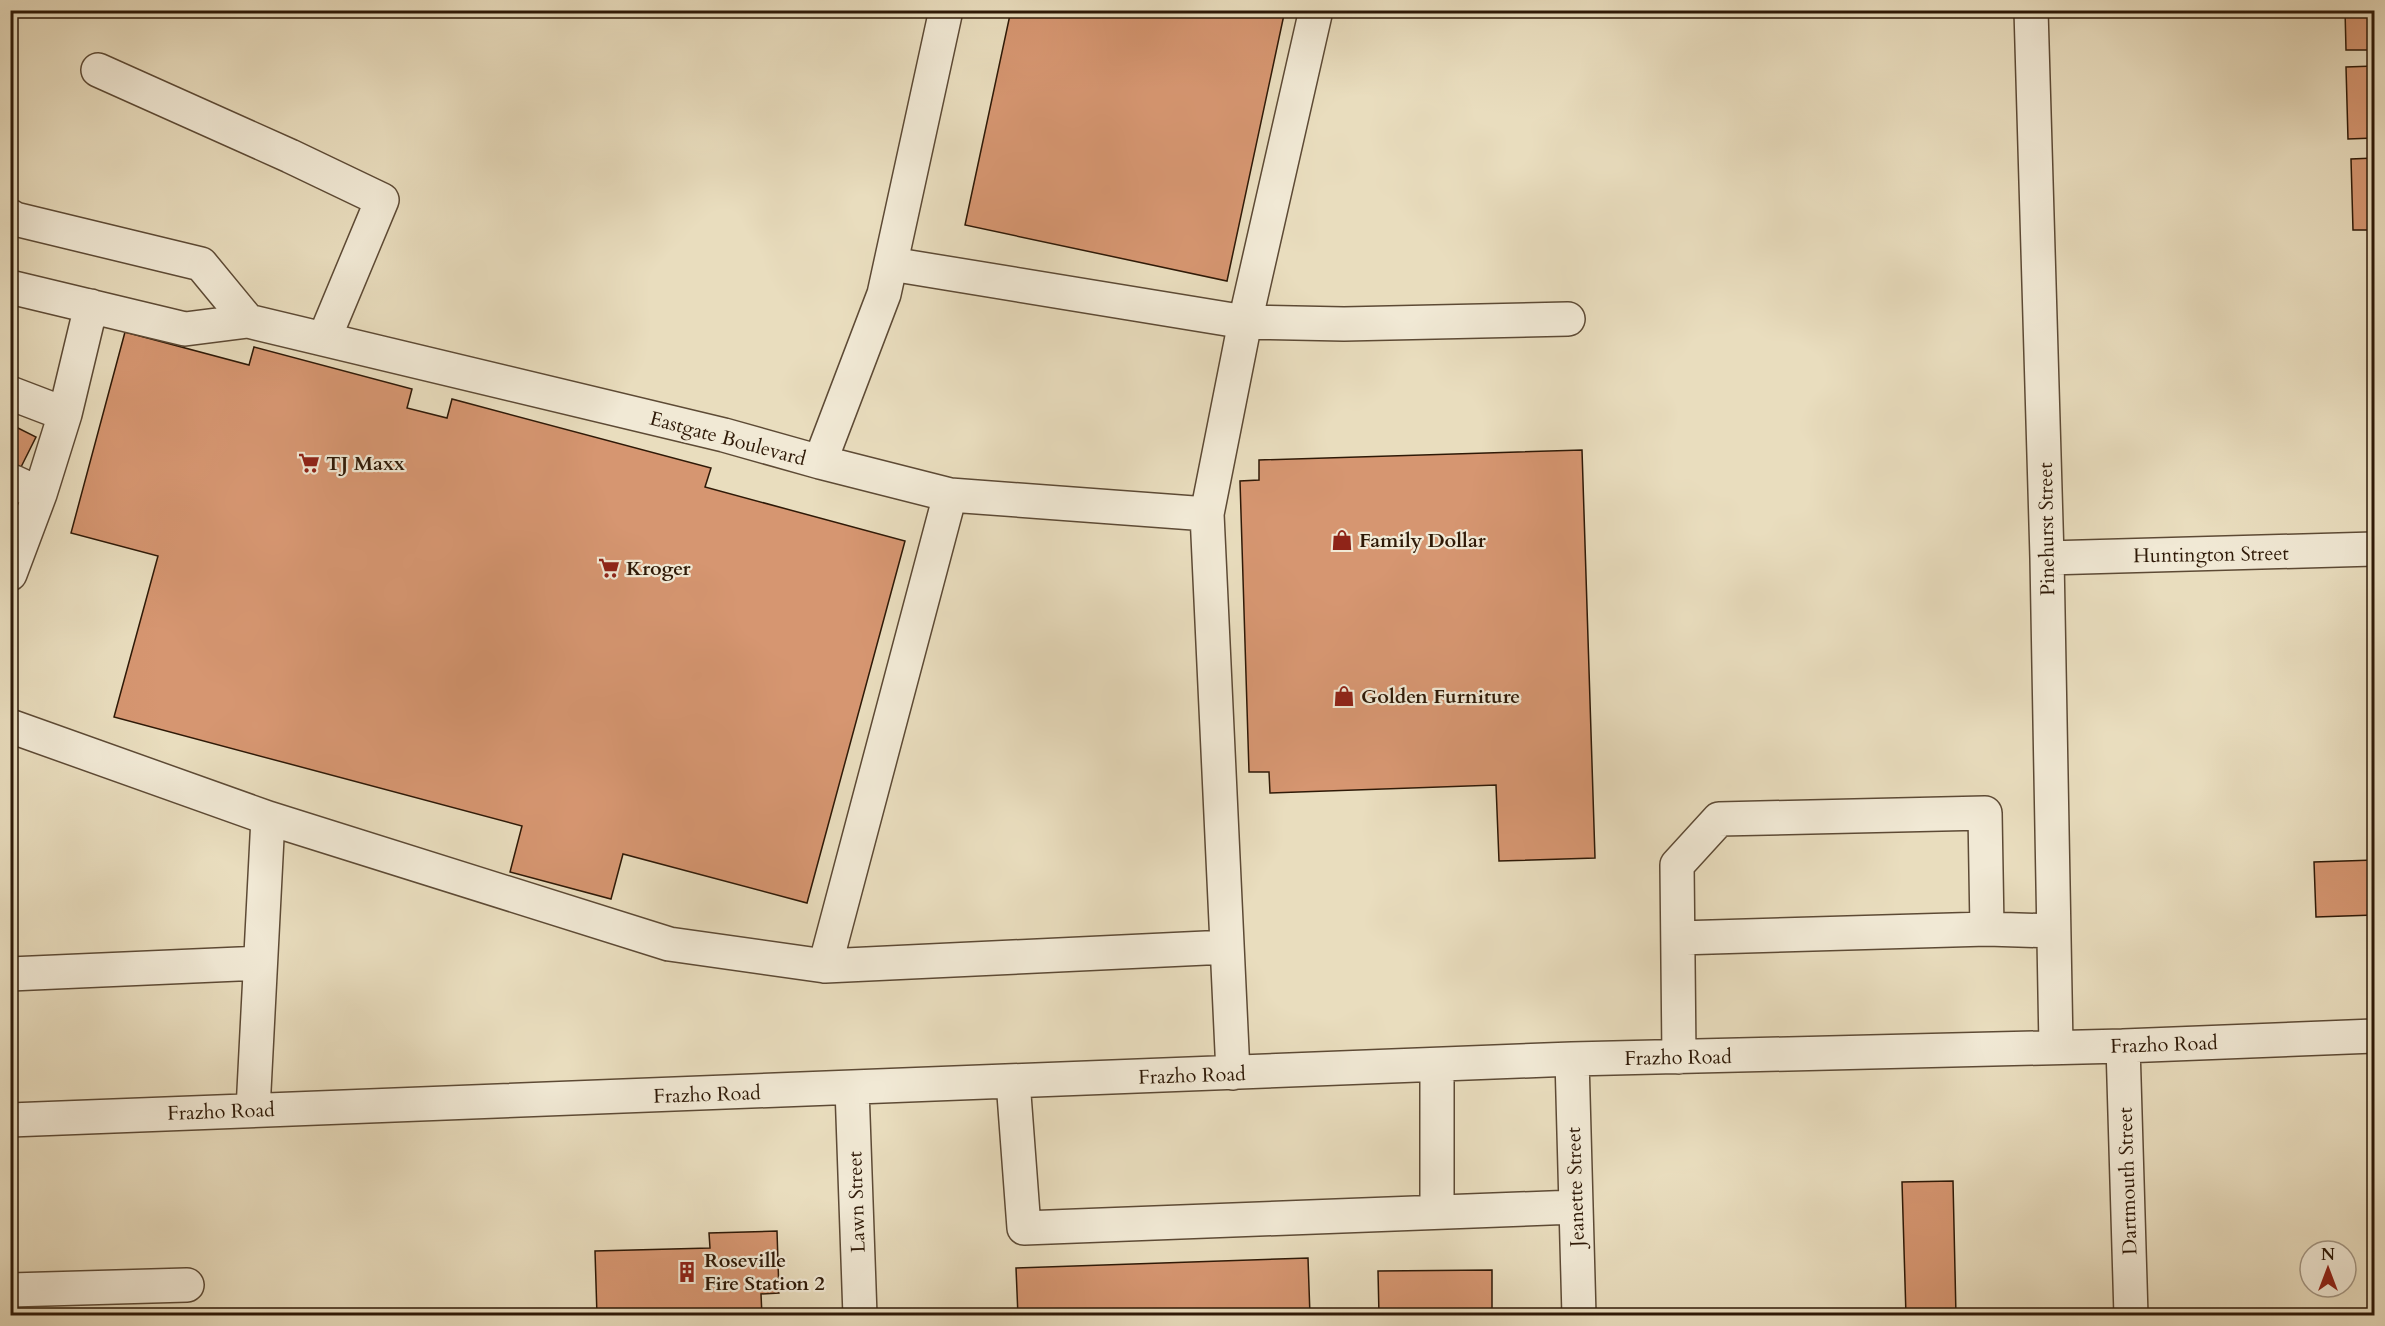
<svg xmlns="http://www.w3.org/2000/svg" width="2385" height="1326" font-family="Cardo,serif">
	<rect width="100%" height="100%" fill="#e9ddbe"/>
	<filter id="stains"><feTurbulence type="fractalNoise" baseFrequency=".00333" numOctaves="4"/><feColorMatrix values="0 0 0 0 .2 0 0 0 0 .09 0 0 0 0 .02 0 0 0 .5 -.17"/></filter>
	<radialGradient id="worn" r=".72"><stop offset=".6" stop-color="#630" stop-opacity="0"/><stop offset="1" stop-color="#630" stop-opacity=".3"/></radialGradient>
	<path fill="#d69671" stroke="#2e1907" stroke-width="1.5" d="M1011,10H1285L1227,281L965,225Z
		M2345,10H2374V50H2346Z
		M2374,66V138L2348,139L2346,67Z
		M2374,158V230H2353L2351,159Z
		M125,332L249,365L254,347L412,389L407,408L447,418L452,399L711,468L705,487L905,541L807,903L623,854L611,899L510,872L522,826L114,717L158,556L71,533Z
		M10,424L36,437L10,489Z
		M1582,450L1595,858L1499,861L1496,785L1270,793L1269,772H1249L1240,481L1259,480V460Z
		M2374,860V915L2316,917L2314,862Z
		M1953,1181L1956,1316H1906L1902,1182Z
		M777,1231L779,1293L761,1294L762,1316H597L595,1251L710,1248L709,1233Z
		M1308,1258L1310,1316H1018L1016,1268Z
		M1492,1270V1316H1379L1378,1271Z"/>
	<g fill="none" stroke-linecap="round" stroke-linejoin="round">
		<defs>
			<path id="minor" d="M2031,10L2047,558L2056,1047
				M98,70L290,156L382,200L324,339
				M10,216L15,219L201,264L248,321L185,329L10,287
				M891,264L1245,322L1344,324L1568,319
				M248,321L724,435L820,462L884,294L946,10
				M10,393L65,414
				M820,462L950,495L1207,514L1233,1073
				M14,482L40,494
				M1207,514L1245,322L1316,10
				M2047,558L2374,549
				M10,574L40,494L65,414L91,306
				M10,726L268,818
				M1678,938L1987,929
				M825,966L950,495
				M10,974L260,963
				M2123,1046L2131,1316
				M1679,1057L1677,865L1719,819L1985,813L1987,929L2053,931
				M1572,1059L1579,1316
				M1437,1065V1212
				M1013,1081L1024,1228L1575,1207
				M852,1088L860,1316
				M253,1110L268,818L669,944L825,966L1227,947
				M10,1120L1572,1059L2123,1046L2374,1036
				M10,1290L187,1285"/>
		</defs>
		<use href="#minor" stroke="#5d4a35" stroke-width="36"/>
		<use href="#minor" stroke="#f1e9d5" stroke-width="33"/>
	</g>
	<defs>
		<symbol id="supermarket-bare" viewBox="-9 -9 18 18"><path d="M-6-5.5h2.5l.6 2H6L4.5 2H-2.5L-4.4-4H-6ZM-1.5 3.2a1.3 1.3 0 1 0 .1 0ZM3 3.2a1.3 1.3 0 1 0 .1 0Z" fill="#8f2418" stroke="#f1e9d5" stroke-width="2.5" paint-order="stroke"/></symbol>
		<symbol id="shop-bare" viewBox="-9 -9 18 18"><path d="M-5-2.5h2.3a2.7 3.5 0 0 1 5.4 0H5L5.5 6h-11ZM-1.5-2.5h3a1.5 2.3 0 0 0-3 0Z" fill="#8f2418" stroke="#f1e9d5" stroke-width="2.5" paint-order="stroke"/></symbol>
		<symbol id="building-bare" viewBox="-9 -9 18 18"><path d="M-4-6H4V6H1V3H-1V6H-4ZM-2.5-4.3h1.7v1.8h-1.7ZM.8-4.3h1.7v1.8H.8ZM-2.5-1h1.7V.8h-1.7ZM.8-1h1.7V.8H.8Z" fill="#8f2418" stroke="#f1e9d5" stroke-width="2.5" paint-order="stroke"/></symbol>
	</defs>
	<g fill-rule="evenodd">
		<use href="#supermarket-bare" x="294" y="448" width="30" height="30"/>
		<use href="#shop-bare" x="1327" y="525" width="30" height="30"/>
		<use href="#supermarket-bare" x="594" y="553" width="30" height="30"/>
		<use href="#shop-bare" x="1329" y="681" width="30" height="30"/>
		<use href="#building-bare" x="672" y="1257" width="30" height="30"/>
	</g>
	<g text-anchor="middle" stroke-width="4.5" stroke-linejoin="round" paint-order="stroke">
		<g font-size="20" fill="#2e1907" stroke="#f1e9d5">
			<text transform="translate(728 438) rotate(15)" y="7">Eastgate Boulevard</text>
			<text transform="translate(2046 529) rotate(-91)" y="7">Pinehurst Street</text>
			<text transform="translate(2211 554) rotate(-1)" y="7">Huntington Street</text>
			<text transform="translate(2164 1044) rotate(-2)" y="7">Frazho Road</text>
			<text transform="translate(1678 1057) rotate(-1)" y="7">Frazho Road</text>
			<text transform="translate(1192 1075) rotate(-2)" y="7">Frazho Road</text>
			<text transform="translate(707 1094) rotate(-2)" y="7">Frazho Road</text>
			<text transform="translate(221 1111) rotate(-2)" y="7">Frazho Road</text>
			<text transform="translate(2127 1181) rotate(-92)" y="7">Dartmouth Street</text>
			<text transform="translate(1575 1187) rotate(-92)" y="7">Jeanette Street</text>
			<text transform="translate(856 1202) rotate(-92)" y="7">Lawn Street</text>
		</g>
		<g font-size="20" font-weight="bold" fill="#2e1907" stroke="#f1e9d5" text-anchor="start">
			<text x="326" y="470">TJ Maxx</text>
			<text x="1359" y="547">Family Dollar</text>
			<text x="626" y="575">Kroger</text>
			<text x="1361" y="703">Golden Furniture</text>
			<text x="704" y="1267">Roseville<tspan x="704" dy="23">Fire Station 2</tspan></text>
		</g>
	</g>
	<rect width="2385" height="1326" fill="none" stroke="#e9ddbe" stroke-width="36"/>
	<rect x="12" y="12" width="2361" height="1302" fill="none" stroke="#2e1907" stroke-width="3"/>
	<rect x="18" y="18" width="2349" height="1290" fill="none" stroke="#2e1907" stroke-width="1.5"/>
	<g transform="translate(2328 1269)"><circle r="28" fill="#f1e9d5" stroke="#a39683" stroke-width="1.5"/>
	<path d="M0-4.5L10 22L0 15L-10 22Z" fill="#8f2418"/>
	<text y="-9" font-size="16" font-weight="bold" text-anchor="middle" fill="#2e1907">N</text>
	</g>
	<rect width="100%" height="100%" filter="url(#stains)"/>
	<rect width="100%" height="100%" fill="url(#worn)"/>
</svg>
